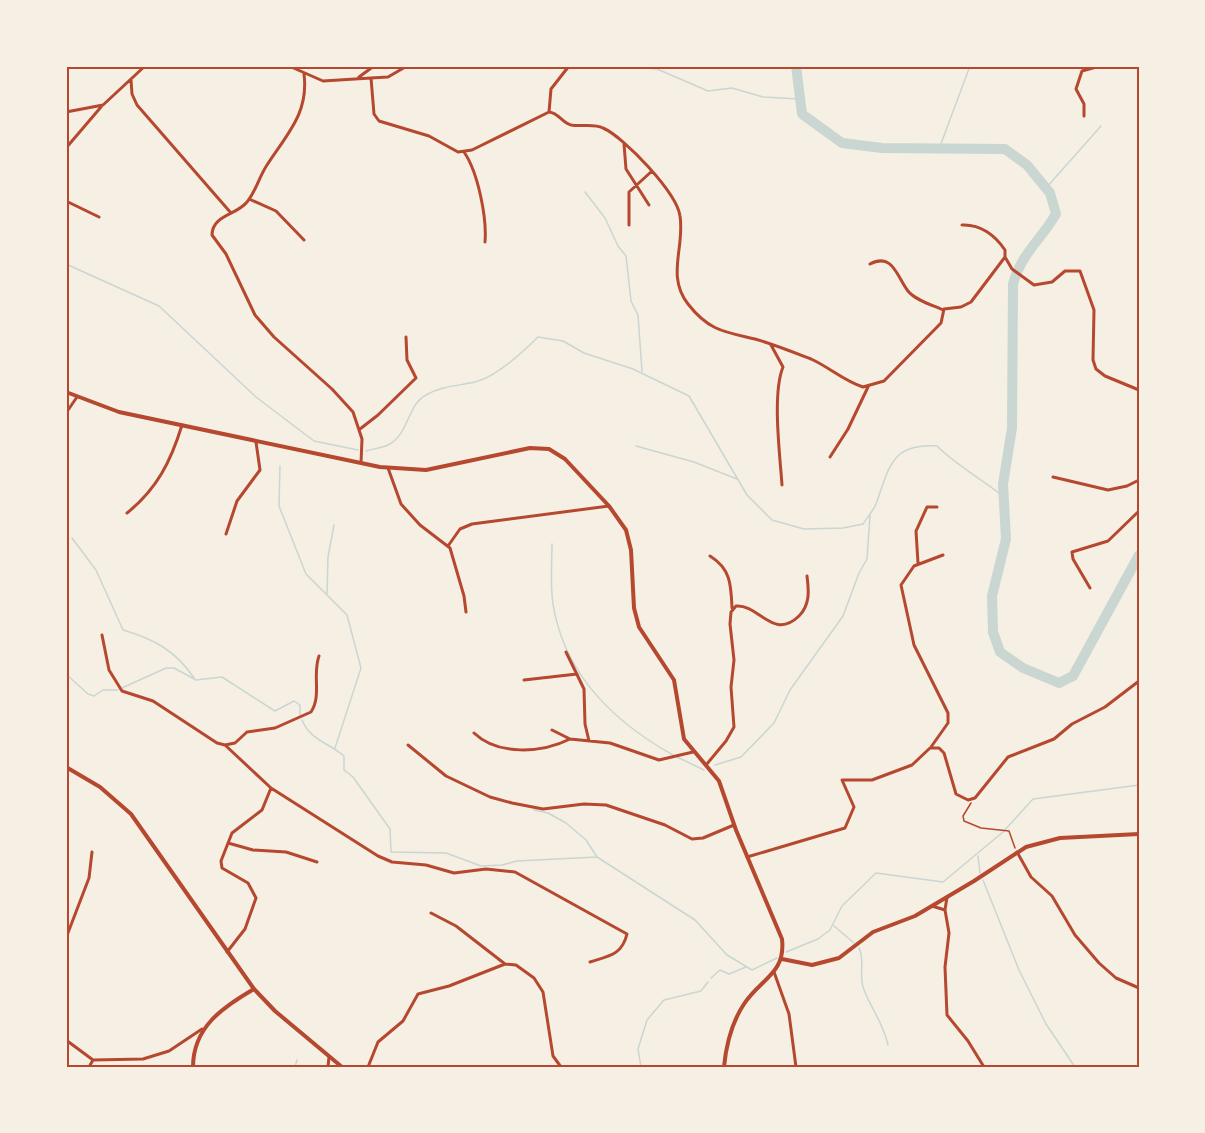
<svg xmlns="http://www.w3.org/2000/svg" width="1205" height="1133" font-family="Helvetica,sans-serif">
	<rect width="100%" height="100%" fill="#f6efe4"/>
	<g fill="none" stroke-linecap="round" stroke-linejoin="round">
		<path stroke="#c9d6d2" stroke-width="1.5" d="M626,66L657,69L708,91L732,88L763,97L800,99
			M939,149L970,66
			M1046,188L1101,126
			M585,192L605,218L618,246L626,256L631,301L638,315L642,371
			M66,264L159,306L256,397L314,441L358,450
			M636,446L694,462L737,479
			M366,451C373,449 381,448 388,445C409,435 407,405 426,395C441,386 458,386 475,382C496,377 523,352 538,337L563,341L584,353L633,369L689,396L747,495L772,520L804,529L843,528L863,524C867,518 873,511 876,504C889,469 890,443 937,446C957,466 982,479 1004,497
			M280,466L279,506L306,574L347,615L361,668L335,748
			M72,538L96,570L123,630C154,639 176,651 194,678
			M552,544C552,563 550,585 553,604C564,674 614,722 673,755
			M327,595L328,557L334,525
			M66,674L88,694L94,696L103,690H118
			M122,688L166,668H174L196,680L222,677L275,711L294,701L300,705V715
			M302,720C310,740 329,743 344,756V770L353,777L390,829L391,852L446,853L481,866L502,865L517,861L597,857
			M677,757L704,770
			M715,765L741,757L774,723L790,690L843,616L859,573L867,559L870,515
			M534,810L548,813L566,823L586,840L597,857L695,920L727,955L752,970L777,958
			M978,856L980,873
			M983,880L1019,970L1046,1024L1075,1067
			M834,926L854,943
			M859,948C865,960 859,974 863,987C870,1008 882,1019 888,1045
			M786,952L818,939L830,930L842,906L876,873L943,882L1003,832L1033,799L1139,785
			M711,978L720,970L729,974L746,967
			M295,1067L297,1060
			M641,1067L638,1049L647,1020L664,1000L701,991L708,982"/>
		<path stroke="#c9d6d2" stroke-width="10" d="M796,66L802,114L842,143L882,148L1005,149L1027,165L1050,193L1056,214C1040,241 1021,254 1013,284L1012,428L1003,484L1006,539L992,596L993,632L1000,652L1023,668L1059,683L1073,676L1139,555"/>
		<path stroke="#b5482f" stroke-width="1.5" d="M971,803L963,816L964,821L981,828L1009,831L1015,848"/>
		<path stroke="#b5482f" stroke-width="3" d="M289,66L323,81L371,78L374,114L379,121L429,136L458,152L472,150L549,112C559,113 562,123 571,125C582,127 593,123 603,128C624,137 677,193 680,216C685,247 666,276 688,304C709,331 725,332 755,339C773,344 793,352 811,359C829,367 844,381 863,387L884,381L941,323L944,309L961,307L971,302L1005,257V250C995,235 980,224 962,225
			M304,74C309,113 287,134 267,165C259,177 256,191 247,202C237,215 212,215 212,235L226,254L255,315L274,337L332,389L353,412L362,439L361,463
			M359,77L374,66
			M371,78L388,77L407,66
			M131,80L132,94L137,105L231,213
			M66,112L103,105L145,66
			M549,112L551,89L569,66
			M1084,116V104L1076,89L1082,71L1100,66
			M624,144L626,169L649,205
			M66,148L101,107
			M464,152C478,172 487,218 485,242
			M249,199L276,211L304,240
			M66,201L99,217
			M629,225V192L652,171
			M1005,257L1012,269L1034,285L1052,282L1065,271H1080L1094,310L1093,360L1096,369L1105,376L1139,390
			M870,264C893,252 897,277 908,291C915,300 932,305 943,310
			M771,345L783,367C772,394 780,455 782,485
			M66,413L77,397
			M360,429L378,415L416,378L407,360L406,337
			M830,457L848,429L868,387
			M388,468L401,504L420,525L450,548L464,596L466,612
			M1053,477L1108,490L1127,486L1139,480
			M127,513C157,489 171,461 182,425
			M226,534L237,501L260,470L256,442
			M448,546L460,529L472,524L609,506
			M710,556C731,569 731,585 732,608
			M918,563L916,531L927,507H937
			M1090,588L1073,559L1072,552L1108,541L1139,511
			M102,635L109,670L122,691L153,701L217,743L225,745L271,788L378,856L392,862L426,865L454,873L486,869L515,872L627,934C622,955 609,956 590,962
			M566,652L584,689L585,724L589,741
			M524,680L577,674
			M552,730L570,739L610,743L659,760L693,752
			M474,733C498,756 542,753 570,739
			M225,745L235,743L247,732L275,728L311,712C322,695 312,675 319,656
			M408,745L446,776L490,797L512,803L543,809L584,804L606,805L665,825L692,839L703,838L734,825
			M931,747L948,723V713L914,645L901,585L914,566L943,555
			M706,765L726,741L734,727L731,687L734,660L730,624L731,612L736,606C759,604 773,641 799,616C810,605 809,591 807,576
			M228,843L253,850L286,852L317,862
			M1017,852L1031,877L1052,896L1075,935L1099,963L1116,978L1139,988
			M747,857L845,828L854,807L842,780H872L912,765L930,748H939L944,753L956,794L968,800L975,798L1008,757L1054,739L1072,724L1105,707L1139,681
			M932,906L945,910L949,933L945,967L947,1015L968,1041L984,1067
			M945,910L947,897
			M431,913L456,926L505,964L516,965L534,978L543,992L553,1056L561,1067
			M66,938L89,878L92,852
			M227,952L245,929L256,898L248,883L222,868L221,861L232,833L262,810L271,788
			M774,972L789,1014L796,1067
			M66,1040L93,1060L143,1059L169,1051L202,1029
			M89,1067L93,1060
			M328,1067L329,1057
			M368,1067L378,1042L403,1021L418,994L449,986L505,964"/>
		<path stroke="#b5482f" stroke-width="4" d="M66,392L119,412L380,467L426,470L530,448L549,449L565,459L609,506L626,530L631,550L634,608L639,627L674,680L684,739L719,781L736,830L782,939C786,974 760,979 744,1004C732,1022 726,1046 724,1067
			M66,767L100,787L131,814L254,989L275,1011L342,1067
			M782,959L812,965L839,958L873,932L915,916L974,881L1026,847L1060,838L1139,834
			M193,1067C193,1027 223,1007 254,989"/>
	</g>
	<rect width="1205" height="1133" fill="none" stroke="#f6efe4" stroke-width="135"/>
	<rect x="68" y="68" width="1070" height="998" fill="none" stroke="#b5482f" stroke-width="2"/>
</svg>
